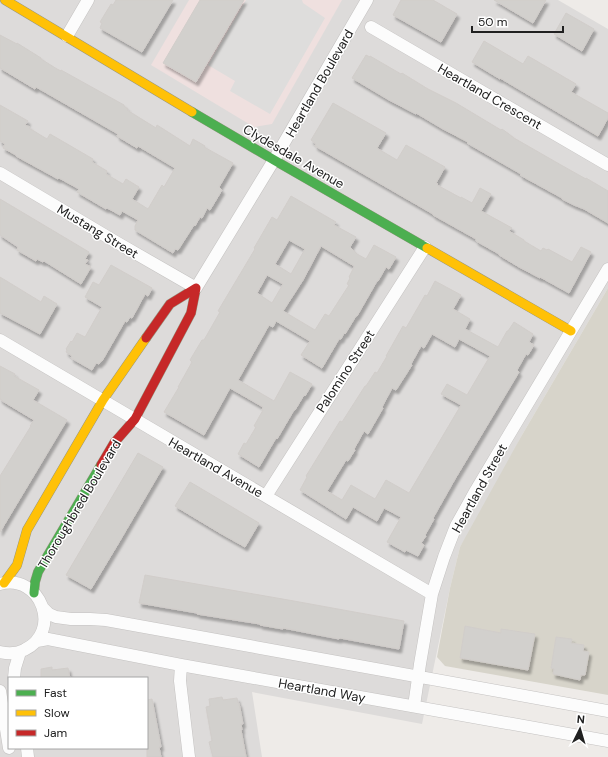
<svg xmlns="http://www.w3.org/2000/svg" width="608" height="757" font-family="'DM Sans',sans-serif">
	<defs>
		<filter id="shadow"><feDropShadow dx="2.5" dy="4" stdDeviation="1" flood-color="#0004"/></filter>
	</defs>
	<rect width="100%" height="100%" fill="#eeebe8"/>
	<path fill="#dddbda" fill-rule="evenodd" d="M0,0H558L608,29V288L522,435L482,514L460,547L450,588L422,724L252,692L262,757H0ZM9,678H147V748H9Z"/>
	<path fill="#efe0df" d="M189,0H342L272,124L254,127L151,65Z"/>
	<path fill="#d7d4ca" d="M608,288V695L445,666L437,657L450,588L460,547L522,435Z"/>
	<path fill="#dedddc" d="M246,0H302L303,3L325,18L270,114L230,91L235,81L208,65Z"/>
	<path fill="#d2d0cd" stroke="#d1cdca" fill-rule="evenodd" filter="url(#shadow)" d="M116,0H173L142,52L100,28L102,23L100,22L111,4L113,5Z
		M200,0H244L196,82L163,63Z
		M401,0H433L457,14L441,42L393,15Z
		M494,0H546L533,23Z
		M566,13L594,29L582,51L554,34Z
		M0,35L17,44V43L41,58V59L57,69L61,71V70L124,105V106L128,109L127,110L156,128L157,125L190,146L193,139L205,146L204,147L233,163L219,187L222,190L210,210L207,208L202,218L200,217L195,226L194,225L178,250L175,249L173,253L135,230V226L138,220L122,211L120,215L107,208L106,209L77,192L79,189L59,178L58,179L16,156V155L3,148L5,144L0,141V105L28,121L25,125L30,127L29,128L47,139L50,134L93,159L92,162L107,171L106,174L123,184L126,179L139,187L132,199L148,209L162,185L164,187L175,168L138,146L137,148L117,136L118,134L36,87L35,89L0,68Z
		M484,41L523,64L528,56L576,84L571,92L608,113V118L598,136L500,78V79L472,62Z
		M366,55L370,57V56L401,74L402,73L428,89L456,103L501,130L502,129L509,134L514,138L561,165L586,179V178L608,191V223L584,209L574,205L562,199V198L520,175L521,174L467,143L468,142L443,129L416,113V114L389,100L352,78Z
		M333,103L386,133L377,148L380,150L397,160L406,145L445,167L436,183L438,184L437,185L461,198V197L472,203L480,188L491,194L481,211L512,228L509,231L524,240V241L541,251L543,248L547,250L548,249L572,262L581,247L591,252L569,293L540,277V278L519,267L499,255V254L476,241V239L433,215V214L315,146L316,144L311,140Z
		M291,196L336,222L334,225L356,237L350,247L357,254L366,259L374,245L396,257L389,269L386,267L378,281H377L357,316H356L345,334L344,333L341,339H339L322,368L301,355L310,341L276,321L273,327L269,325L238,380L274,401L290,372L312,384L305,396L304,395L295,410H294L277,439L276,438L259,467L238,454L244,443L246,444L256,427L254,426L263,410H262L263,407L230,388L204,435L164,412L179,387H178L192,362L190,360L202,340H204L220,312L218,311L255,249L254,248L272,217L277,220ZM289,240L305,249L291,274L275,264ZM321,246L354,266V267L349,277L350,278L347,284L349,285L338,302L329,316L325,314L315,330L283,311L303,280ZM267,275L283,284L272,303L257,293Z
		M0,199L89,252L85,259L88,260L85,264L91,267L81,284L44,261L43,262L37,259L36,261L17,250L18,247L0,235Z
		M111,265L152,288L148,296L145,294L132,318L130,317L127,322L125,321L102,361H101L99,364L96,363L92,370L71,358L72,356L66,352L67,350L66,349L71,341L72,342L77,333L85,337L102,307L85,297L93,282L99,285Z
		M0,277L41,302L44,296L57,304L40,334L0,313Z
		M435,281L461,295L453,309L470,319L465,329L498,347L507,331H508L514,322L533,334L529,342L534,345L528,355L526,354L517,370L519,372L455,479L433,518L434,519L425,535L426,536L421,543L424,545L418,556L406,550L405,552L387,542L401,517L384,508L377,521L353,507L346,519L300,490L307,477L306,476L340,421L342,422L365,386H366L375,372L377,373L387,356H386L403,326L406,328L425,295L427,296ZM432,334L455,347L459,339L490,356L467,395L447,384L441,394L461,405L409,493L386,480L375,499L351,485L342,500L327,491L346,460L348,461L355,450L354,449L364,431L368,434L383,408L382,407L392,388L396,390L412,365L411,364L421,346L424,348Z
		M0,366L15,374L14,376L39,390L33,400L67,420L0,532V476L31,426H30L34,420L4,402L0,399Z
		M138,453L163,467L118,544L91,589L66,575Z
		M190,482L259,523L245,547L220,533L175,506Z
		M145,575L294,601L404,621L399,649L340,638L339,639L283,628V629L260,625V624L197,614V613L139,603Z
		M465,626L501,633V629L535,634L528,670L460,658Z
		M556,637L572,639L571,643L584,645L583,651L589,652L585,675H581L580,680L553,674L554,669L551,668Z
		M52,667V670L68,668L70,678H41V669Z
		M222,697L223,700L237,698L238,703H239L243,724H241L242,730H241L246,757H213L209,742L212,741L206,707L210,706L209,699Z
		M152,699L161,747H159L161,757H147V700Z"/>
	<g fill="none" stroke-linecap="round" stroke-linejoin="round">
		<defs>
			<path id="street" d="M371,27L608,165
				M67,36L88,0
				M0,173L116,242L196,288L274,160L367,0
				M0,340L432,594
				M266,496L425,247
				M0,584C41,573 63,632 24,650C16,654 8,654 0,652
				M43,608L49,614L56,617L71,619H90L106,620L608,711
				M37,641L48,639L181,665L608,741
				M181,665L180,681L189,757
				M14,678L15,668L20,652
				M0,691L9,748
				M414,706L420,664L432,594L444,557L456,526L476,490L608,269
				M27,748L28,757"/>
			<path id="fast" d="M192,112L274,160L427,248
				M34,593L35,582L38,572L101,465"/>
			<path id="slow" d="M5,0L192,112
				M427,248L571,331
				M4,583L17,565L27,530L103,400L146,338"/>
			<path id="jam" d="M101,465L114,443L135,419L191,313L196,288L170,304L146,338"/>
		</defs>
		<use href="#street" stroke="#c4c2c1" stroke-width="13"/>
		<use href="#fast" stroke="#979681" stroke-width="10"/>
		<use href="#slow" stroke="#979681" stroke-width="10"/>
		<use href="#jam" stroke="#979681" stroke-width="10"/>
		<use href="#street" stroke="#fcfcfc" stroke-width="12"/>
		<use href="#fast" stroke="#4caf50" stroke-width="9"/>
		<use href="#slow" stroke="#ffc107" stroke-width="9"/>
		<use href="#jam" stroke="#c62828" stroke-width="9"/>
	</g>
	<g text-anchor="middle" stroke-width="3" stroke-linejoin="round" paint-order="stroke">
		<g font-size="13" fill="#202020" stroke="#fff">
			<text transform="translate(319 83) rotate(-60)" y="5">Heartland Boulevard</text>
			<text transform="translate(490 96) rotate(30)" y="5">Heartland Crescent</text>
			<text transform="translate(294 156) rotate(30)" y="5">Clydesdale Avenue</text>
			<text transform="translate(98 231) rotate(31)" y="5">Mustang Street</text>
			<text transform="translate(345 371) rotate(-57)" y="5">Palomino Street</text>
			<text transform="translate(216 467) rotate(30)" y="5">Heartland Avenue</text>
			<text transform="translate(479 488) rotate(-61)" y="5">Heartland Street</text>
			<text transform="translate(79 504) rotate(-59)" y="5">Thoroughbred Boulevard</text>
			<text transform="translate(322 690) rotate(10)" y="5">Heartland Way</text>
		</g>
	</g>
	<rect x="8" y="677" width="140" height="72" fill="#ffffff" stroke="#a6a6a6"/>
	<rect x="16" y="690" width="20" height="6" fill="#4caf50" stroke="#a6a6a6"/>
	<text x="44" y="697" font-size="12" fill="#202020">Fast</text>
	<rect x="16" y="710" width="20" height="6" fill="#ffc107" stroke="#a6a6a6"/>
	<text x="44" y="717" font-size="12" fill="#202020">Slow</text>
	<rect x="16" y="730" width="20" height="6" fill="#c62828" stroke="#a6a6a6"/>
	<text x="44" y="737" font-size="12" fill="#202020">Jam</text>
	<g transform="translate(580 729) rotate(5)" stroke="#ffffff" stroke-width="3" paint-order="stroke">
	<path d="M0-3L7 15L0 10L-7 15Z" fill="#202020"/>
	<text y="-6" font-size="11" font-weight="bold" text-anchor="middle" fill="#202020">N</text>
	</g>
	<path d="M472 26v6h91v-6" fill="none" stroke="#202020" stroke-width="2"/>
	<text x="478" y="26" font-size="12" fill="#202020" stroke="#ffffff" stroke-width="3" paint-order="stroke">50 m</text>
</svg>
